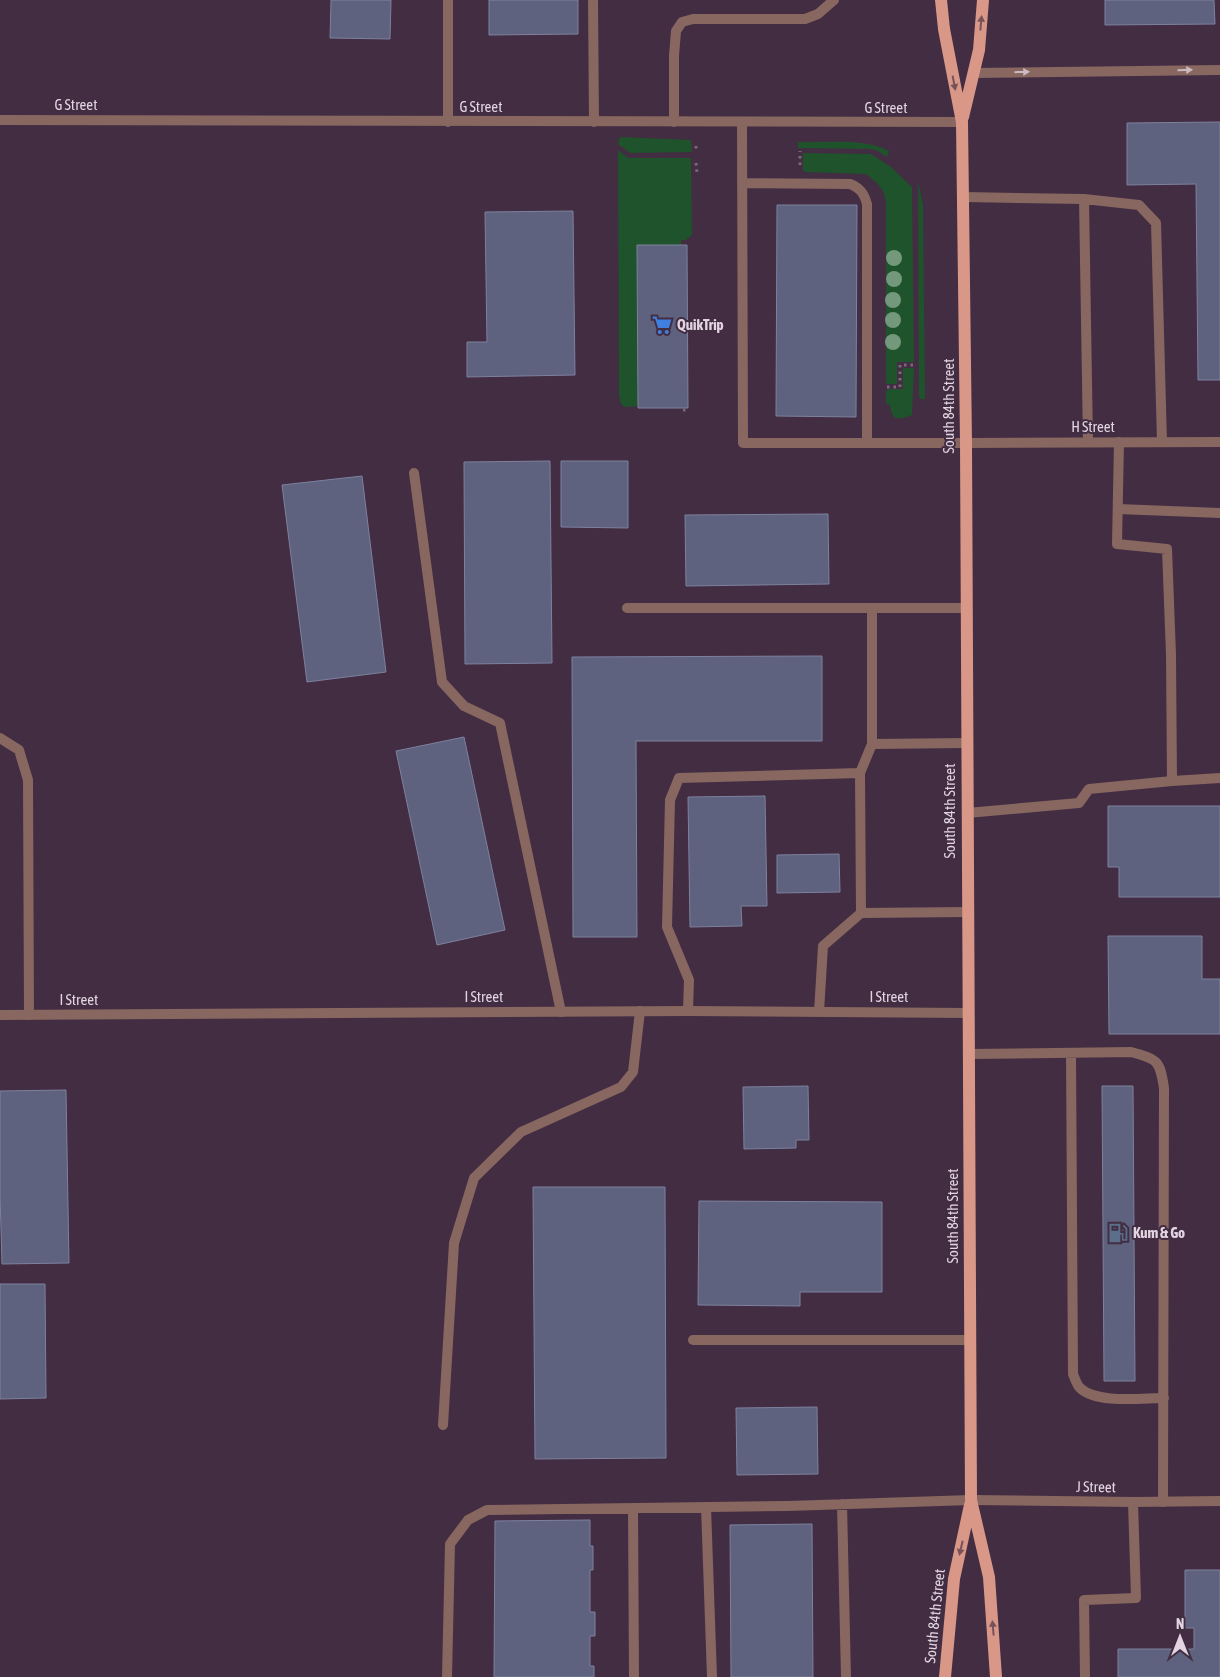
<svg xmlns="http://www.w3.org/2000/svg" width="1220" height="1677" font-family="'Asap Condensed',sans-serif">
	<rect width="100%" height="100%" fill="#422d42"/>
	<path fill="#1f532b" d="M620,137L691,140L692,152L630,153L618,144Z
		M798,142C826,143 864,138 889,151L887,157L878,151L871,149L798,148Z
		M618,150L628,158H691L692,235L686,240H681V245H637L638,406L625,407L621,404L619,396Z
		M803,153L871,154L891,167L912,187L914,362H897V384H887L886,382V201L883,191L877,183L866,174L805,172L803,170Z
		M918,182L923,205L925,399H920L919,397Z
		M903,368H914L912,415C899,420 892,422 890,405L886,404V392L888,389H903Z"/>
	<path fill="#5f627e" stroke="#7e819f" d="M331,0H391L390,39L330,38Z
		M489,0H578V34L489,35Z
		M1105,0H1214L1215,24L1105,25Z
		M1220,122V380H1198L1196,184L1127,185V123Z
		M777,205H857L856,417L776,416Z
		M573,211L575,375L467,377V342H487L485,212Z
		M637,245H687L688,408H638Z
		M550,461L552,663L465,664L464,462Z
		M561,461H628V528L561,527Z
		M362,476L386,672L307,682L282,485Z
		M828,514L829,584L686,586L685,515Z
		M822,656V741H636L637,937H573L572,657Z
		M464,737L505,930L437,945L396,751Z
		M765,796L767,906H741L742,926L690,927L688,797Z
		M1108,806H1220V897H1119V867H1108Z
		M839,854L840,892L777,893V855Z
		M1108,936H1202V979H1220V1034H1109Z
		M808,1086L809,1140H796V1148L744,1149L743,1087Z
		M1102,1086H1133L1135,1381H1104Z
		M66,1090L69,1263L2,1264L0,1195V1091Z
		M533,1187H665L666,1458L535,1459Z
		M699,1201L882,1202V1292H800V1306L698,1305Z
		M0,1284H45L46,1398L0,1399Z
		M817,1407L818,1474L737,1475L736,1408Z
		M590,1520V1546H593V1570H590V1612H595V1636H590V1666H594V1677H494L495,1521Z
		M812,1524L813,1677H731L730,1525Z
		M1185,1570H1220V1677H1118V1649H1194V1628H1185Z"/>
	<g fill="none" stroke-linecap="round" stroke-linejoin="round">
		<path stroke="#7b687b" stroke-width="3" stroke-dasharray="2.5 4" stroke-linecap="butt" d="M696,146V151
			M696,163L697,173
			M800,165V151
			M887,387H900V365H917
			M683,410H687"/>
		<path stroke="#886760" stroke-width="10" d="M448,0V122
			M593,0L594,122
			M974,73L1220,70
			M674,122V56L676,31L682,22L693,19H805L818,14L834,0
			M742,122L743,443H966
			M742,183L850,184C860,188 864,193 867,204V443
			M963,197L1084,199L1139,205L1156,223L1162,442
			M1084,199L1088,442
			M414,473L442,682L464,706L500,723L561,1012
			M1118,509L1220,513
			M627,608H966
			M872,608V744L966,743
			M0,738L19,750L28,780L29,1015
			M872,744L860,773L861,913L967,912
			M1172,781L1220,778
			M967,813L1079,803L1089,789L1172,781L1171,655L1167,549L1117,544L1119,442
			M688,1011L689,980L667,927L670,800L679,778L860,773
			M819,1012L823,946L861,913
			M1071,1053L1073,1374C1075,1379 1077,1385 1080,1388C1097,1404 1141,1398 1164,1398
			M969,1054L1131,1052C1158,1059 1160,1061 1164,1088L1163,1502
			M693,1340H970
			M443,1425L454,1243L474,1178L521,1132L621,1087L633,1072L640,1011
			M842,1504L846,1677
			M706,1507L712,1677
			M633,1508L634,1677
			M447,1677L450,1544L468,1520L487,1510L788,1506L971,1500
			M1085,1677L1084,1600L1136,1598L1133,1502"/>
		<path stroke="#886760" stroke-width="10" d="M0,120L962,122
			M966,443L1220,442
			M0,1015L688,1011L968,1013
			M971,1500L1133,1502L1220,1501"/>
		<path stroke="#d99788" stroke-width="12" d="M941,0L944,29L962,122L966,443L971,1500L989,1577L996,1677
			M963,117L979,50L983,0
			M945,1677L954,1579L970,1505"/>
	</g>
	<g fill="#73987b">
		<circle cx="894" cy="258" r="8"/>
		<circle cx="894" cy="279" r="8"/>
		<circle cx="893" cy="300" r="8"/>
		<circle cx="893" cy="320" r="8"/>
		<circle cx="893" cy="342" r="8"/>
	</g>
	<defs><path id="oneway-solid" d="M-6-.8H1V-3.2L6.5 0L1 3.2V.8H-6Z" transform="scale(1.25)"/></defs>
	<g fill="#77525a">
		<use href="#oneway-solid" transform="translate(981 23) rotate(-85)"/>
		<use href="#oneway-solid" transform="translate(954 83) rotate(79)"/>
		<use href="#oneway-solid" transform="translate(961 1548) rotate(103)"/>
		<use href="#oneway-solid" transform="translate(993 1628) rotate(-95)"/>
	</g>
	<g fill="#ccb9c1">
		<use href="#oneway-solid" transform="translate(1185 70) rotate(-1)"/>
		<use href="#oneway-solid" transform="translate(1022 72) rotate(-1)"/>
	</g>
	<defs>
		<symbol id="supermarket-bare" viewBox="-9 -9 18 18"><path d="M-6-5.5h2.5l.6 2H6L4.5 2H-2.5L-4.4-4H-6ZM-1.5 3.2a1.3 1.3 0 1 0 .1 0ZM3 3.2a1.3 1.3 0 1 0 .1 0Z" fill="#3f7fe0" stroke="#422d42" stroke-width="2.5" paint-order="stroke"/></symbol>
		<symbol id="fuel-bare" viewBox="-9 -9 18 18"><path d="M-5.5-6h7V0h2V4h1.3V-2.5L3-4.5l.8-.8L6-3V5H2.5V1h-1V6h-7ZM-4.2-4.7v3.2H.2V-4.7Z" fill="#5c6f8a" stroke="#422d42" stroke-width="2.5" paint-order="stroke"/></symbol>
	</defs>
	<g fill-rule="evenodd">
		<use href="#supermarket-bare" x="648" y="311" width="28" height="28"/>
		<use href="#fuel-bare" x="1104" y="1219" width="28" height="28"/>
	</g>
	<g text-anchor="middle" stroke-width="4" stroke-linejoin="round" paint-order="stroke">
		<g font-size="15" fill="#e2d4e1" stroke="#422d42">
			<text x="76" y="110">G Street</text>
			<text x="481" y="112">G Street</text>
			<text x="886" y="113">G Street</text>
			<text transform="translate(949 406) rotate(-90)" y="5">South 84th Street</text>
			<text x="1093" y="432">H Street</text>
			<text transform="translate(950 811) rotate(-90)" y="5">South 84th Street</text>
			<text x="484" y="1002">I Street</text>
			<text x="889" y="1002">I Street</text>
			<text x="79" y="1005">I Street</text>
			<text transform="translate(953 1216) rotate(-90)" y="5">South 84th Street</text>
			<text transform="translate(1096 1487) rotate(1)" y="5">J Street</text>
			<text transform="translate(935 1616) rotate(-84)" y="5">South 84th Street</text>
		</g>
		<g font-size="15" font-weight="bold" fill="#e2d4e1" stroke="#422d42" text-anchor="start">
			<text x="677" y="330">QuikTrip</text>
			<text x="1133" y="1238">Kum &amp; Go</text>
		</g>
	</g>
	<g transform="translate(1180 1637)" stroke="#422d42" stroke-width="4" paint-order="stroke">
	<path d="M0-4L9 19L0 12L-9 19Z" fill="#e2d4e1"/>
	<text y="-8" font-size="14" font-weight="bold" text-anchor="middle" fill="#e2d4e1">N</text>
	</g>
</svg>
